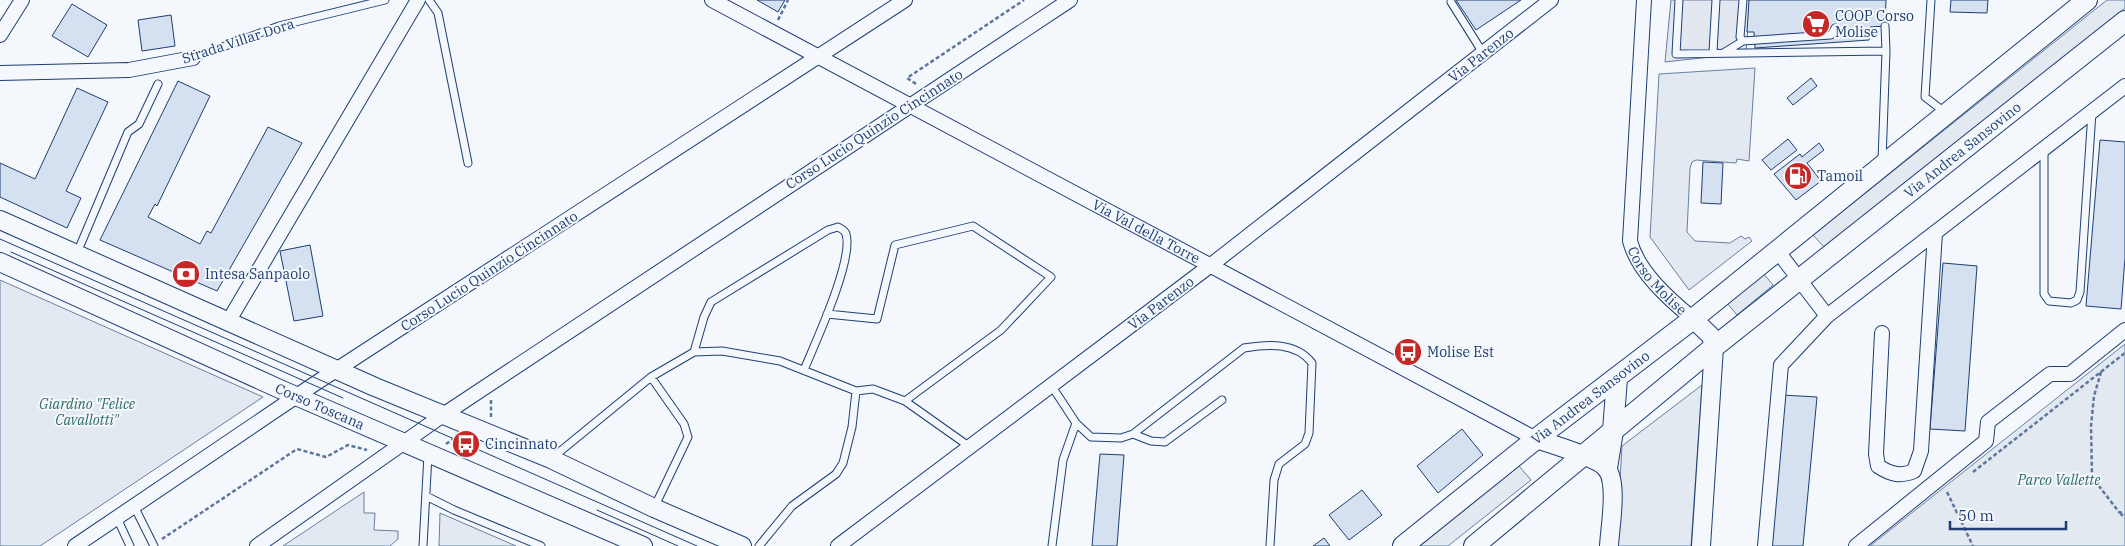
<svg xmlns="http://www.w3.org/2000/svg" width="2125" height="546" font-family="'IBM Plex Serif',serif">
	<rect width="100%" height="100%" fill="#f4f7fb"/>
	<path fill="#e3e9f0" stroke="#687fa3" d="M2107,0H2125V8L1824,247L1813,235Z
		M1755,68L1749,161L1737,159L1736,163L1696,160L1692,162L1690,168L1687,232L1695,241L1730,243L1741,236L1745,239L1749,237L1752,241L1689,290L1650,237L1659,74Z
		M1763,273L1773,285L1737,315L1727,303Z
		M0,280L263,397L40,546H0Z
		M2125,344V546H1870Z
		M1702,385L1691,546H1616L1622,446Z
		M1519,466L1531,480L1448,546H1420Z
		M364,492V513H375L374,530L398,531V539L390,546H283Z
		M440,513L516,546H439Z"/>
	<path fill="#e3e8f0" stroke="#687fa3" d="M1671,0H1750L1746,53L1665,62Z"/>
	<path fill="#d5e0f0" stroke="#1d3f73" d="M757,0H785L778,12Z
		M1456,0H1521L1476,30Z
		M1749,0H1886L1885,26L1870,27L1869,40L1755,48L1754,32H1747Z
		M1951,0H1988L1987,13L1950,12Z
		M72,4L107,25L88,57L52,36Z
		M171,15L175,46L142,51L138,20Z
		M1811,78L1817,86L1793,105L1787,98Z
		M178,81L210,96L157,206L155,204L148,217L200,244L207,231L211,233L268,127L302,143L217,291L100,240Z
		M77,88L108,102L66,191L81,198L67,228L0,197V163L35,179Z
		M1788,139L1797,150L1771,170L1762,160Z
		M2100,140L2125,142V258L2121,309L2086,306Z
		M1819,143L1824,150L1807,163L1821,181L1796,200L1774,174L1800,154L1802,157Z
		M1703,162L1723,163L1721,204L1701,203Z
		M310,245L323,316L294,321L280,251Z
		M1943,263L1977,266L1965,431L1930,429Z
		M1782,395L1817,397L1803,546H1772Z
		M1462,429L1483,455L1438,493L1417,466Z
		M1100,454L1124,455L1117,546H1092Z
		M1362,490L1382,515L1349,540L1329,515Z
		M1324,538L1330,546H1313Z"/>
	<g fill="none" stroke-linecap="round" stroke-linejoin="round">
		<defs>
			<path id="service" d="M429,0L438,13L468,163
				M1679,0L1676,54L1886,51
				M1931,0L1925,97L1946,113
				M1451,2L1483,53
				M1743,41L1740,37L1743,0
				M1713,52L1716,0
				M1725,52L1743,41L1831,35L1835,28
				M193,58L279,26L385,0
				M2044,149V294L2049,301L2071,303L2077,300L2080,292L2092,112
				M1882,160L1886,51L1885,26
				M77,253L128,132L139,124L158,84
				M827,314L877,319L895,245L973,226L1051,277L1001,330L905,401L970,447
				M694,352L704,317L711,302L828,230L838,227C841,229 845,230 846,234C854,260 815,343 804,370
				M651,377L684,424L688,437L654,508
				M1051,385L1076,423L1091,437L1121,438L1133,434L1244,348C1268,344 1296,342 1312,363L1309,433L1305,444L1279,464L1274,480L1270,546
				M856,391L873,389L905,401
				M1133,434L1151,441L1165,442L1222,400
				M552,458L651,377L694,352L722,351L780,361L856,391L852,427L843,463L836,474L792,506L759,546
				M426,496L454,510L541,546
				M134,506L154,546
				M117,518L130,546
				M423,546L428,455
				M1052,546L1063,460L1076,423"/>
			<g id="minor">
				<path id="s1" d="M712,0L1536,439"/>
				<path id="s2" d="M1644,0L1630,241C1638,272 1669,299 1693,319"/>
				<path d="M0,35L22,0"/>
				<path d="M0,73L129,70L193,58"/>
				<path d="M1776,249L1827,316"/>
				<path d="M228,322L418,0"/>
				<path d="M1882,333L1876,454L1878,466C1890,474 1900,477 1914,471L1921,451L1935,233"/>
				<path d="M75,546L313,385L905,0"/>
				<path d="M257,546L443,415L1070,0"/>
				<path d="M838,546L1211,265L1551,0"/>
				<path d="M1765,546L1781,365L1827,316L2125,86"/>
				<path d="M1856,546L1986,441L1988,422L2050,374H2070L2125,330"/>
			</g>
			<g id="tertiary">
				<path d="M0,220L375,387L551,459L654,508L742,546"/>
				<path id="s3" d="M0,262L282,390L643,546"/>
				<path d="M1693,319L1711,336L1714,347L1701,546"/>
				<path d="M1536,439C1551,444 1599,458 1607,469C1618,484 1610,527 1609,546"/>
			</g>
			<g id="secondary">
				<path d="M1607,468L1613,431L1617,378"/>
				<path id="s4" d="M1403,546L1536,439L1693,319L2087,0"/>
				<path id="s5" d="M1474,546L1714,347L2125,21"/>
			</g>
		</defs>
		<use href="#service" stroke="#1d3f73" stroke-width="9"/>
		<use href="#minor" stroke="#1d3f73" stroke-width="16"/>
		<use href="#tertiary" stroke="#1d3f73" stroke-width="20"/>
		<use href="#secondary" stroke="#1d3f73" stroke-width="22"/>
		<path stroke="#5e769c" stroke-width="2.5" stroke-dasharray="4 2.5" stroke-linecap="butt" d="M778,20L788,0
			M916,84L907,78L1024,0
			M2101,372L2094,396L2091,426L2092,477L2119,512L2125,514
			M491,417V400
			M446,444L456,437
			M1973,472L2125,353
			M1947,492L1973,546
			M2120,513L2125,518
			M162,539L297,449L326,457L348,445L367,450"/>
		<use href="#service" stroke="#f4f7fb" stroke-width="7"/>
		<use href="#minor" stroke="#f4f7fb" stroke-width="14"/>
		<use href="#tertiary" stroke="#f4f7fb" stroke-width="18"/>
		<use href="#secondary" stroke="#f4f7fb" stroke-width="20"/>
		<path stroke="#1d3f73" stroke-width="1" d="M0,239L697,546
			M11,252L343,398
			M597,510L678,546"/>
	</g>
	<defs>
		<symbol id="supermarket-disc" viewBox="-11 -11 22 22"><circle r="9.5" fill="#c62828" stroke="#f4f7fb"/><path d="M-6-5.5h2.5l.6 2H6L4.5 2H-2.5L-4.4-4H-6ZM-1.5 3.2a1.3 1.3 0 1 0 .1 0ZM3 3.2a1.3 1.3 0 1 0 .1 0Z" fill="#fff"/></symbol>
		<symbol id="fuel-disc" viewBox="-11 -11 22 22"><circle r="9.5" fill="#c62828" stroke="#f4f7fb"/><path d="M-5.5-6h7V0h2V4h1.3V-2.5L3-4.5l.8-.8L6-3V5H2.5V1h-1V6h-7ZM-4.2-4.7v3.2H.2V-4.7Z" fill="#fff"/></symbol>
		<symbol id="bank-disc" viewBox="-11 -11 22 22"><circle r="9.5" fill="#c62828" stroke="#f4f7fb"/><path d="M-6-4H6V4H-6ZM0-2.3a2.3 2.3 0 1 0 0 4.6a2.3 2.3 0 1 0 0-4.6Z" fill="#fff"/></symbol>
		<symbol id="bus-disc" viewBox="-11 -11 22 22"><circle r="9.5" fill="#c62828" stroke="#f4f7fb"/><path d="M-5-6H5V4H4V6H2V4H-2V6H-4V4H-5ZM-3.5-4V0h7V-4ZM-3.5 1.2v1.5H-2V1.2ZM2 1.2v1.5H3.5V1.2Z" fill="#fff"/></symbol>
	</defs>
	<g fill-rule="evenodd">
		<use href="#supermarket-disc" x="1800" y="8" width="32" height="32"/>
		<use href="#fuel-disc" x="1782" y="160" width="32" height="32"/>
		<use href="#bank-disc" x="170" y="258" width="32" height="32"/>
		<use href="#bus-disc" x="1392" y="336" width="32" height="32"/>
		<use href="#bus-disc" x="450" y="428" width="32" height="32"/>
	</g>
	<g text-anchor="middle" stroke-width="4" stroke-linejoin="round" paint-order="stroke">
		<g font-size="14" fill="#1d3f73" stroke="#f4f7fb" text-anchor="start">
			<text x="1835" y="21">COOP Corso<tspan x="1835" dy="16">Molise</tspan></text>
			<text x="1817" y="181">Tamoil</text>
			<text x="205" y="279">Intesa Sanpaolo</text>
			<text x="1427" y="357">Molise Est</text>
			<text x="485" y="449">Cincinnato</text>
		</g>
		<g font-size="14" fill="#1d3f73" stroke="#f4f7fb">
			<text transform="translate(238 41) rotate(-18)" y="5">Strada Villar Dora</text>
			<text transform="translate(1481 55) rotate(-38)" y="5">Via Parenzo</text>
			<text transform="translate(874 129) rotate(-33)" y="5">Corso Lucio Quinzio Cincinnato</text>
			<text dy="5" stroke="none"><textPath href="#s5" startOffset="629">Via Andrea Sansovino</textPath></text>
			<text dy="5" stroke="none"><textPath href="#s1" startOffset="492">Via Val della Torre</textPath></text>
			<text transform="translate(489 271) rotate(-33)" y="5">Corso Lucio Quinzio Cincinnato</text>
			<text dy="5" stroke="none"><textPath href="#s2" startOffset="290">Corso Molise</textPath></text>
			<text transform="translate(1161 303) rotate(-37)" y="5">Via Parenzo</text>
			<text dy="5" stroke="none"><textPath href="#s4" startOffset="239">Via Andrea Sansovino</textPath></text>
			<text dy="5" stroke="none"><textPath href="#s3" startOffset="351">Corso Toscana</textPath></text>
		</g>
		<g font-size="14" font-style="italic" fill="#2c6c60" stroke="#f4f7fb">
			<text x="87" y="409">Giardino "Felice<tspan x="87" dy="16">Cavallotti"</tspan></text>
			<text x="2059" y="485">Parco Vallette</text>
		</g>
	</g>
	<path d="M1950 521v8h116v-8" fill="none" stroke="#1d3f73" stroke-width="2.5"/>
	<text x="1958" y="521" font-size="15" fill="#1d3f73" stroke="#f4f7fb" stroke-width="4" paint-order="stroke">50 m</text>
</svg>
